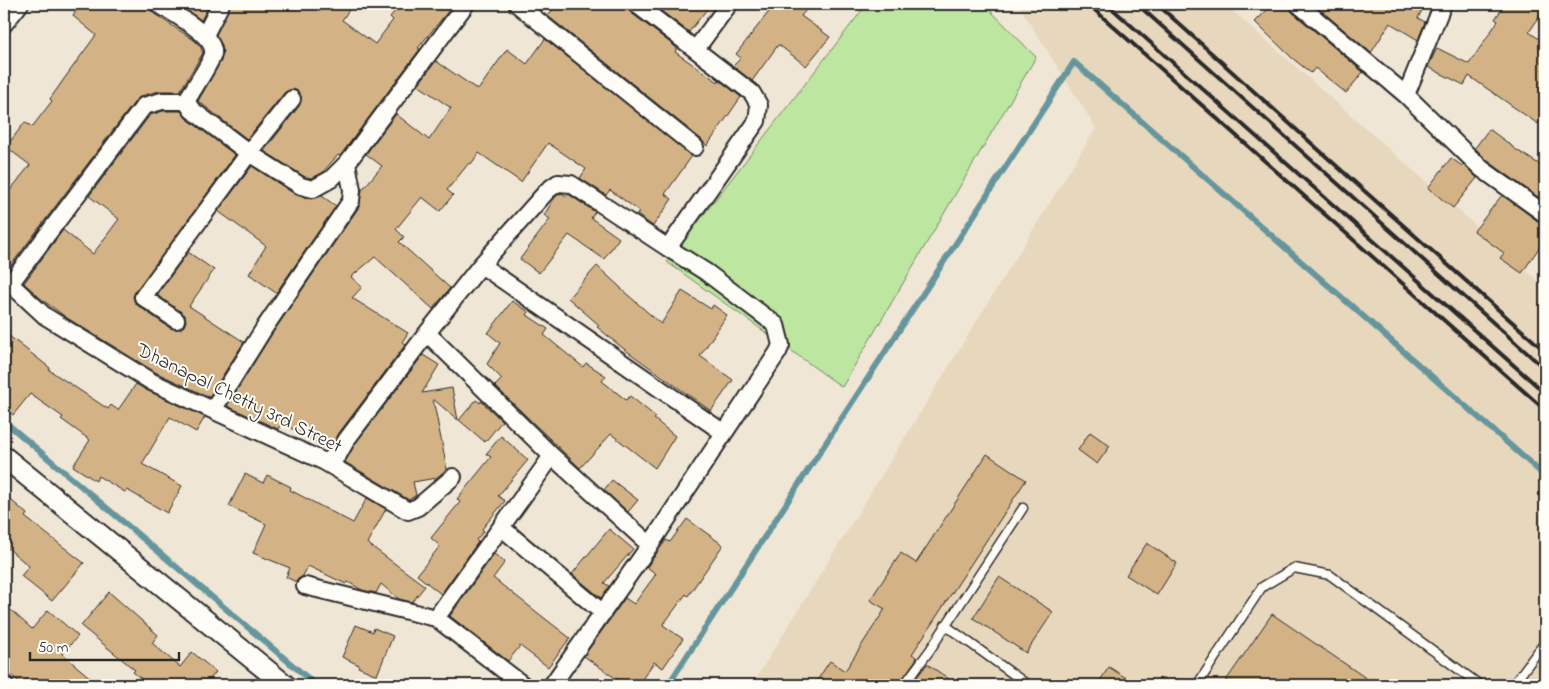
<svg xmlns="http://www.w3.org/2000/svg" width="1549" height="689" font-family="'Indie Flower',sans-serif">
	<rect width="100%" height="100%" fill="#f0e6d5"/>
	<filter id="ink" filterUnits="userSpaceOnUse"><feTurbulence type="fractalNoise" baseFrequency=".02" numOctaves="2"/><feDisplacementMap in="SourceGraphic" scale="10" xChannelSelector="R" yChannelSelector="G"/><feConvolveMatrix kernelMatrix="1 2 1 2 8 2 1 2 1" color-interpolation-filters="sRGB"/></filter>
	<g filter="url(#ink)">
		<path fill="#e7d7bd" d="M1018,4H1225L1545,287V685H752L1096,128Z"/>
		<path fill="#bde6a1" stroke="#748866" d="M867,4H984L1036,57L842,387L667,262Z"/>
		<g fill="none" stroke-linecap="round" stroke-linejoin="round">
			<path stroke="#66969d" stroke-width="6" d="M4,421L316,685
				M668,685L1074,62L1545,476"/>
		</g>
		<path fill="#d3b386" stroke="#2b2b2b" d="M80,4H148L149,8L153,13L194,40L200,46L203,53L180,91H159L141,96L136,100L8,269L4,268V198L30,165L6,147L25,122L32,127L52,101L50,99L64,79L96,35L73,16Z
			M177,4H210L201,20Z
			M231,4H353L342,20L375,44L393,20L390,17L401,4H454L418,48L420,49L340,156L338,155L322,173L312,178L305,177L264,151L300,105L301,96L298,91L293,89L285,92L247,139L198,101L221,61L223,53L222,45L216,35Z
			M557,4H626L630,12L677,48L675,52L718,82L719,80L741,97L707,146L701,139L548,16Z
			M652,4H711L689,32Z
			M775,4H811L801,16L830,37L806,66L779,45H778L752,81L733,66L741,58L736,54Z
			M1273,4H1288L1292,12L1363,72L1346,93L1315,68L1311,73L1292,58L1255,22Z
			M1328,4H1425L1418,18L1425,22L1418,40L1390,23L1371,53L1323,12Z
			M1505,4H1535L1544,10L1529,32L1545,43V113L1538,124L1469,76L1464,85L1428,67L1437,48L1469,64L1498,21L1495,19Z
			M545,39L692,156L665,194L672,199L653,226L637,215L639,211L610,190L606,195L580,178L586,169L548,143L521,182L479,153L471,164L469,163L447,190L453,195L440,211L422,197L396,229L404,237L399,242L450,288L433,309L375,257L351,277L362,287L352,298L408,333L402,342L406,344L339,433L331,448L328,449L282,423L278,429L227,406L273,332L359,207L362,190L382,166L366,154L396,114L429,140L451,108L418,85L436,61L478,90L507,49L527,64Z
			M163,111H181L186,118L235,155L133,296L134,301L137,305L170,328L180,329L184,326L186,321L185,315L157,295L188,252L214,270L189,306L244,342L209,397L157,373L67,318L40,298L24,283L63,230L93,254L119,219L89,196L150,115Z
			M1489,129L1512,146V147L1545,168V202L1488,161L1475,148Z
			M1451,158L1462,166L1463,164L1477,178L1453,208L1428,188Z
			M252,166L296,195L311,199L322,196L336,206L276,293L249,274L266,246L218,211Z
			M561,193L567,196L568,194L595,212L591,218L619,238L604,259L569,235L539,273L520,259L550,219L544,215L556,196Z
			M1502,195L1539,222L1545,224V239L1522,273L1500,258L1504,253L1474,231Z
			M597,266L621,288V289L661,324L682,291L711,309L713,305L727,315L700,356L733,380L711,411L624,349L597,327L599,325L568,298Z
			M512,301L529,312L527,315L548,329L544,335L583,367L586,363L606,376L602,381L626,400L630,396L656,417L654,419L675,436L655,468L611,434L580,468L495,386L502,379L487,364L500,343L488,333Z
			M4,332L50,368L49,370L108,409L111,405L118,410L136,384L148,391L205,417L196,432L170,417L142,464L182,486L167,513L127,490L125,492L98,476L96,481L73,466L90,440L61,419L63,417L30,394L13,415L4,407Z
			M423,355L439,365L422,393L452,388L458,420L433,399L447,469L436,478L413,482L416,495L409,500L345,462L355,444Z
			M476,400L480,403L481,401L502,421L485,442L459,420Z
			M1090,432L1110,446L1097,464L1078,450Z
			M501,436L528,460L498,496L505,501L482,529L484,531L476,540L478,542L441,594L417,575L440,546L431,538L460,502L457,499L491,457L486,454Z
			M987,454L1026,480L912,654L917,658L898,685H814L830,661L845,671L885,609L870,600L901,553L916,563Z
			M245,474L263,483L267,475L291,487L290,490L353,523L367,498L386,509L367,543L425,586L412,602L399,599L381,584L376,593L362,590L348,582L346,584L308,566L303,576L298,579L296,582L286,577L290,568L253,553L266,524L229,506Z
			M612,480L638,500L628,512L604,490Z
			M4,494L27,514L25,517L84,563L52,601L21,576L29,566L4,545Z
			M687,519L723,545L688,596L686,594L663,625L683,639L663,668L654,662L638,685H625L584,656L625,598L634,604L656,574L647,567L666,540L670,542Z
			M609,529L633,549L604,583L609,586L601,598L572,574Z
			M1147,543L1177,563L1157,595L1126,575Z
			M494,554L505,562L493,578L570,638L548,667L520,646L508,661L450,616Z
			M999,577L1053,612L1026,653L973,618Z
			M109,592L158,635L152,643L180,667L192,652L216,672L205,685H149L133,672L135,670L81,626Z
			M4,604L32,629L48,610L78,636L62,654L99,685H23L4,669Z
			M1272,614L1376,685H1223Z
			M356,625L373,632L374,628L393,636L377,675L358,667L359,665L342,657Z
			M927,664L958,685H911Z
			M1109,667L1137,685H1097Z"/>
		<g fill="none" stroke-linecap="round" stroke-linejoin="round">
			<defs>
				<path id="service" d="M945,625L1028,685
					M904,685L930,650L1023,508
					M1197,685L1262,587L1294,568L1330,575L1480,685
					M1513,685L1545,642"/>
				<path id="minor" d="M158,4C172,13 216,35 213,54C212,61 191,93 186,101L192,110L249,153L301,186L313,189L331,179L347,163
					M517,4L695,147
					M1298,4L1406,95L1482,169L1545,214
					M4,24L20,4
					M205,35L221,4
					M696,49L729,4
					M1406,95L1443,4
					M668,248L571,184L558,183L548,190L481,265L724,433
					M481,265L427,333L552,456L650,545
					M4,278L45,316L152,382L325,462L408,511L418,507L453,477
					M10,284L144,106L162,101H186
					M176,320L143,297L249,153L292,99
					M213,410L265,327L351,201L352,190L347,163L466,4
					M325,462L338,455L347,439L427,333
					M502,528L603,613
					M305,586L436,618L523,685
					M436,618L552,456
					M4,684L5,685
					M552,685L650,545L778,352L781,345L776,325L706,272L668,248L757,121L759,105L752,93L636,4"/>
				<path id="tertiary" d="M4,457L285,685"/>
			</defs>
			<use href="#service" stroke="#2b2b2b" stroke-width="11"/>
			<use href="#minor" stroke="#2b2b2b" stroke-width="20"/>
			<use href="#tertiary" stroke="#2b2b2b" stroke-width="24"/>
			<use href="#service" stroke="#fdfcf7" stroke-width="8"/>
			<use href="#minor" stroke="#fdfcf7" stroke-width="16"/>
			<use href="#tertiary" stroke="#fdfcf7" stroke-width="20"/>
			<path stroke="#2b2b2b" stroke-width="4" d="M1088,4L1545,410
				M1107,4L1545,393
				M1137,4L1545,369
				M1157,4L1360,187L1545,351"/>
		</g>
	</g>
	<g text-anchor="middle" stroke-width="4" stroke-linejoin="round" paint-order="stroke">
		<g font-size="20" fill="#2b2b2b" stroke="#fdfcf7">
			<text transform="translate(240 397) rotate(26)" y="7">Dhanapal Chetty 3rd Street</text>
		</g>
	</g>
	<rect width="1549" height="689" fill="none" stroke="#fdfcf7" stroke-width="20"/>
	<rect x="10" y="10" width="1529" height="669" fill="none" stroke="#2b2b2b" stroke-width="2" filter="url(#ink)"/>
	<path d="M30 652v8h149v-8" fill="none" stroke="#2b2b2b" stroke-width="2.5"/>
	<text x="38" y="652" font-size="15" fill="#2b2b2b" stroke="#fdfcf7" stroke-width="4" paint-order="stroke">50 m</text>
</svg>
